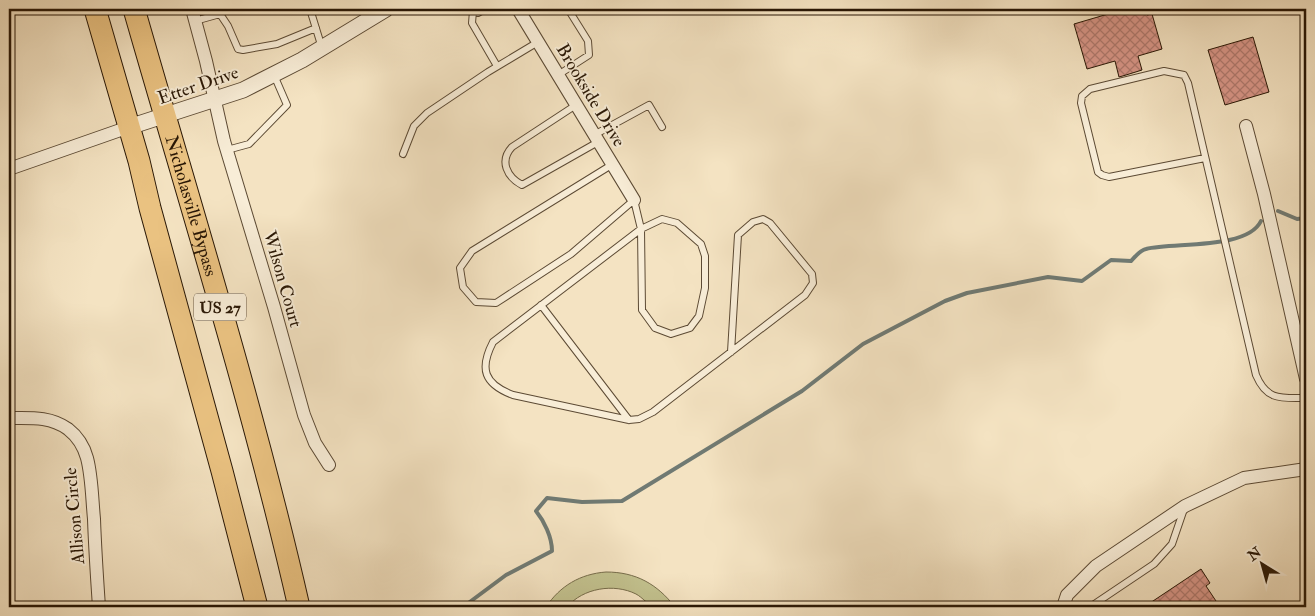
<svg xmlns="http://www.w3.org/2000/svg" width="1315" height="616" font-family="'IM FELL Double Pica',serif">
	<defs>
		<pattern id="building-cross-hatch" width="8" height="8" patternUnits="userSpaceOnUse" patternTransform="scale(1.25)"><rect width="8" height="8" fill="#d89688"/><path d="M0 0l8 8M0 8l8-8" fill="none" stroke="#af796d"/></pattern>
	</defs>
	<rect width="100%" height="100%" fill="#f4e3c2"/>
	<filter id="stains"><feTurbulence type="fractalNoise" baseFrequency=".004" numOctaves="4"/><feColorMatrix values="0 0 0 0 .2 0 0 0 0 .09 0 0 0 0 .02 0 0 0 .5 -.17"/></filter>
	<radialGradient id="worn" r=".72"><stop offset=".6" stop-color="#630" stop-opacity="0"/><stop offset="1" stop-color="#630" stop-opacity=".3"/></radialGradient>
	<path fill="#c2c18e" stroke="#766c4a" d="M606,572C636,572 657,584 675,607C669,607 661,608 655,607C649,606 642,597 636,594C614,583 583,588 567,607H546C560,586 580,574 606,572Z"/>
	<g fill="none" stroke-linecap="round" stroke-linejoin="round">
		<path stroke="#707a73" stroke-width="4" d="M1278,211L1297,219L1306,218
			M463,607L506,575L552,551C552,537 544,521 536,511L547,498L582,502L622,501L802,391L863,344L945,301L967,293L1048,277L1082,281L1111,260L1131,261C1135,257 1140,250 1146,249C1174,242 1247,250 1261,221"/>
	</g>
	<path fill="url(#building-cross-hatch)" stroke="#291705" d="M1125,9H1145L1147,15L1152,14L1162,49L1138,56L1142,70L1126,75L1119,77L1115,61L1087,69L1074,24Z
		M1253,37L1269,92L1225,105L1208,50Z
		M1201,569L1210,583L1206,586L1220,607H1144Z"/>
	<g fill="none" stroke-linecap="round" stroke-linejoin="round">
		<defs>
			<path id="service" d="M310,9L322,48
				M471,9L478,13L485,9
				M473,11L472,23L497,66
				M220,14L228,26L238,49L243,50L277,44L316,28
				M195,21L220,14L225,9
				M558,75L589,55L588,41L568,9
				M576,105L512,147C499,161 507,177 522,185L598,142
				M594,135L649,105L662,127
				M227,150L249,144L287,105L274,75
				M403,154L414,126L427,113L488,72L538,42
				M1205,158L1109,177L1102,175L1098,172L1081,103L1082,96L1090,89L1164,71L1184,75L1188,83L1256,375C1267,401 1281,398 1306,398
				M613,164L472,251L460,268L463,287L476,302L496,303L571,254L634,200L641,229L642,310L655,328L671,334L690,328L699,316L705,288V256L701,244L677,223L662,219L641,229L493,342C479,369 484,384 513,395L629,420L639,419L653,412L805,295L813,283L812,274L770,223L763,219L753,222L738,235L731,352
				M541,305L629,420
				M1090,607L1154,564L1172,544L1184,509"/>
			<path id="minor" d="M192,9L206,61L224,141L274,307L304,415L315,443L329,465
				M518,9L634,200
				M1246,126L1264,194L1306,379
				M9,169L129,127
				M9,418C30,418 50,416 68,429C77,436 84,447 87,458C92,477 92,499 94,519C95,548 97,578 99,607
				M1063,607L1067,595L1096,566L1185,506L1244,478L1306,469"/>
			<path id="tertiary" d="M129,127L243,90L302,60L386,9"/>
			<g id="trunk">
				<path d="M95,9L139,161L150,208L222,471L257,607"/>
				<path id="s1" d="M134,9C191,208 253,405 299,607"/>
			</g>
		</defs>
		<use href="#service" stroke="#5c4a34" stroke-width="8"/>
		<use href="#minor" stroke="#5c4a34" stroke-width="14"/>
		<use href="#tertiary" stroke="#5c4a34" stroke-width="17"/>
		<use href="#trunk" stroke="#291705" stroke-width="23"/>
		<use href="#service" stroke="#f8edd7" stroke-width="6"/>
		<use href="#minor" stroke="#f8edd7" stroke-width="12"/>
		<use href="#tertiary" stroke="#f8edd7" stroke-width="15"/>
		<use href="#trunk" stroke="#eac281" stroke-width="21"/>
	</g>
	<g text-anchor="middle" stroke-width="4" stroke-linejoin="round" paint-order="stroke">
		<rect fill="#f8edd7" stroke="#675744" stroke-width="1" x="194" y="293.5" width="52" height="27" rx="4"/>
		<g font-size="16" font-weight="bold" fill="#291705">
			<text x="220" y="313">US 27</text>
		</g>
		<g font-size="18" fill="#291705" stroke="#f8edd7">
			<text transform="translate(198 85) rotate(-19)" y="6">Etter Drive</text>
			<text transform="translate(591 95) rotate(59)" y="6">Brookside Drive</text>
			<text dy="6" stroke="none"><textPath href="#s1" startOffset="205">Nicholasville Bypass</textPath></text>
			<text transform="translate(283 279) rotate(74)" y="6">Wilson Court</text>
			<text transform="translate(74 516) rotate(-95)" y="6">Allison Circle</text>
		</g>
	</g>
	<rect width="1315" height="616" fill="none" stroke="#f4e3c2" stroke-width="30"/>
	<rect x="10" y="10" width="1295" height="596" fill="none" stroke="#291705" stroke-width="2.5"/>
	<rect x="15" y="15" width="1285" height="586" fill="none" stroke="#291705"/>
	<g transform="translate(1262 564) rotate(323)" stroke="#f8edd7" stroke-width="4" paint-order="stroke">
	<path d="M0-4L9 19L0 12L-9 19Z" fill="#291705"/>
	<text y="-8" font-size="14" font-weight="bold" text-anchor="middle" fill="#291705">N</text>
	</g>
	<rect width="100%" height="100%" filter="url(#stains)"/>
	<rect width="100%" height="100%" fill="url(#worn)"/>
</svg>
